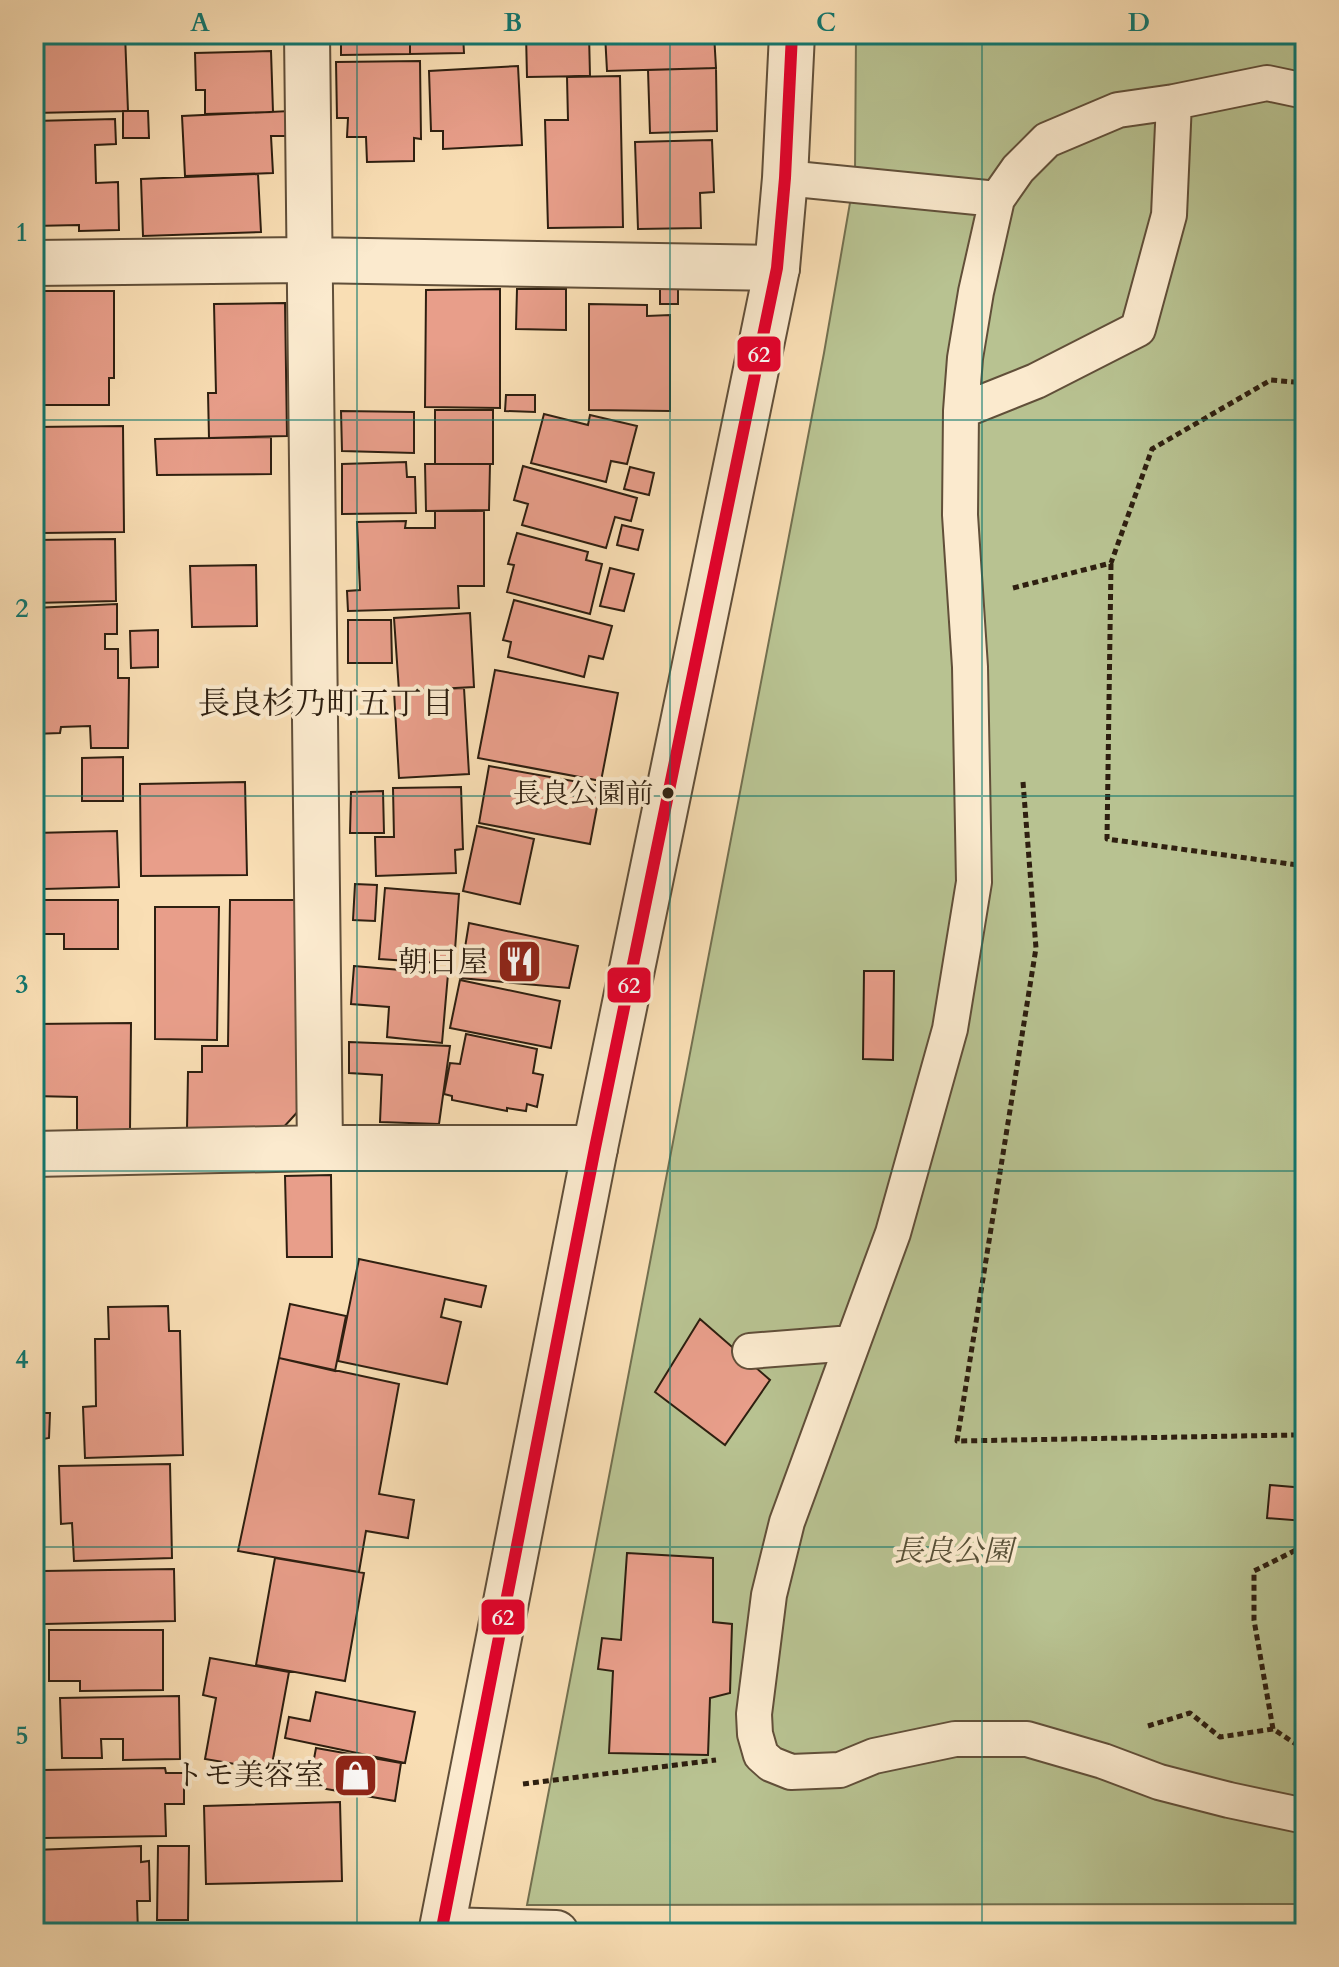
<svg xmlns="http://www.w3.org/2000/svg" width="1339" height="1967" font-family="Cardo,'Noto Serif JP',serif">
	<rect width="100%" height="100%" fill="#f9deb4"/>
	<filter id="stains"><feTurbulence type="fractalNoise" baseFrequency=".0025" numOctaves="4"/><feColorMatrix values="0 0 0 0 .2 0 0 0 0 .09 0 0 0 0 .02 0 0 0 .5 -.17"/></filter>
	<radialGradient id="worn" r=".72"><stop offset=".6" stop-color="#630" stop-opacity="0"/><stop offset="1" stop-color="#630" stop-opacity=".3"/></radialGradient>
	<path fill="#b8c291" stroke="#737050" stroke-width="2" d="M856,34H1305V1904L527,1905L824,353L855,174Z"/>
	<path fill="#e89e8a" stroke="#2e1f10" stroke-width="2" d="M34,34H125L128,111L34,113Z
		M341,34H410V54L341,55Z
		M410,34H463L464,53L410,54Z
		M526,34H589L590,76L527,77Z
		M605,34H714L716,68L607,71Z
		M271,51L273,112L205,114V90H196L195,53Z
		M420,61L421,139L414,138V161L367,162L366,137H347L348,118H337L336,62Z
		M518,66L522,145L443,149V131H431L429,71Z
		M716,68L717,131L650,133L648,70Z
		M620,76L623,227L548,228L545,120H568L567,77Z
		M123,111H148L149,138H123Z
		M290,111V136H271L273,173L185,176L182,116Z
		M115,119L116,144L95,145L96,183L118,182L119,230L79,231V225L34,226V121Z
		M712,140L714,192L700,193L701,228L638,229L635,142Z
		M258,174L261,232L143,236L141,179Z
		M678,288V304H660V289Z
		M500,289V408L425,407L426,290Z
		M517,289H566V330L516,329Z
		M34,291H114V378H109V405H34Z
		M285,303L287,436L209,438L208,393H216L214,304Z
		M589,304L647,305V316L670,315V411L589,410Z
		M506,395H535V412L505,411Z
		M435,410H493V464H435Z
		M341,411L414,412V453L342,451Z
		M544,414L588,425L590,415L637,426L627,464L611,461L606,482L531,463Z
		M123,426L124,532L42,533V500L34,501V427Z
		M271,437V474L157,475L155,439Z
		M406,462L407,477H415L416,513L342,514V464Z
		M425,464H490L489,510L426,511Z
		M523,466L637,498L631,521L615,517L606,548L522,525L528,504L514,500Z
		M630,467L654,473L649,495L624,489Z
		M435,511H484V586H458L459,608L348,611L347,591L360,590L357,522L406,521L405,528H435Z
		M622,525L643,530L638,550L617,545Z
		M517,533L588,552L586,560L602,564L590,614L507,592L514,565L508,564Z
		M115,539L116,601L34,603V540Z
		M256,565L257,626L192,627L190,566Z
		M610,568L634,574L624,611L600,606Z
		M514,600L612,626L603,659L589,656L584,677L508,657L511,642L503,640Z
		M117,604V634H105V649H118V678H129L128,748H91L90,726L61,727L60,733L34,734V608Z
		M470,613L474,687L399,691L394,618Z
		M348,620H391L392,663H348Z
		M158,630V667L131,668L130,631Z
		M495,670L618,693L601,781L478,758Z
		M464,688L469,774L399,778L394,691Z
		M123,757V801H82V758Z
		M489,766L601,786L590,844L479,823Z
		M245,782L247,875L141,876L140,784Z
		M461,787L463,849L455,850L456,873L376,876L375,837H394L393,788Z
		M383,791L384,833H350L351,792Z
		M477,826L534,839L520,904L463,891Z
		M117,831L119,887L44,889V884H34V833Z
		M355,884L377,885L375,921L353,920Z
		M385,888L459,894L454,964L379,959Z
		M34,900H118V949H64V934H34Z
		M230,900H300L302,1107L282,1129L187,1130L188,1072H202V1046H228Z
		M155,907H219L217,1040L155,1039Z
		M469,923L578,946L569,988L460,978Z
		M354,966L448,974L442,1043L387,1037L389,1007L351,1004Z
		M864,971H894L893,1060L863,1059Z
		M460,980L560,1001L551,1048L450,1028Z
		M131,1023L130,1131L77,1132V1097L34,1096V1024Z
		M466,1034L537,1049L533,1073L543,1075L537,1107L527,1104L526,1111L507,1108V1111L452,1100V1096L444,1094L450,1063L460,1064Z
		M349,1042L450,1046L439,1124L380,1122L382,1075L349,1073Z
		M331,1175L332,1257H287L285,1176Z
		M359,1259L486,1286L481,1307L445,1299L441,1317L461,1322L447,1384L338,1361Z
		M290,1304L346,1316L335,1371L279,1358Z
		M168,1306L169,1331H180L183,1455L85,1458L83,1407L96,1406L95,1339H109L108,1307Z
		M700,1319L770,1380L725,1445L655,1392Z
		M34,1345H36V1413H50L49,1438L43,1439V1453H34Z
		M279,1358L399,1384L379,1494L414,1500L408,1538L366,1531L359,1572L238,1551Z
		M170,1464L172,1558L74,1561L72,1523L61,1524L59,1466Z
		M1270,1485L1305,1488V1521L1267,1518Z
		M627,1553L713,1558V1622L732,1624L730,1693L710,1698L708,1755L609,1753L613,1671L598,1669L602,1638L621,1640Z
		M275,1558L364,1573L345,1681L256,1665Z
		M174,1569L175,1621L44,1624L43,1571Z
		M49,1630H163V1690L80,1691V1681H49Z
		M210,1658L289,1672L271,1770L205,1759L216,1698L203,1695Z
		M316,1692L415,1712L405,1763L285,1738L289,1717L310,1721Z
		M179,1696L180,1759L123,1760V1739H101L102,1758H62L60,1698Z
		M316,1748L401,1763L395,1801L309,1786Z
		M165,1768L166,1773H184V1804H165L166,1836L44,1838L43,1770Z
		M340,1802L342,1881L206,1884L204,1806Z
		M141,1846V1862L149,1861L150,1901H137L138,1933H34V1850Z
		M158,1846H189L188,1920H157Z"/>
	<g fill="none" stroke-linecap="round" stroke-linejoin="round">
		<defs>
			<path id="service" d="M1305,91L1267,83L1174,102L1169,215L1138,329L1036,381L961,411L960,515L970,667L974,882L950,1029L893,1233L787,1522L769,1595L754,1714L755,1734L761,1755L771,1764L791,1772L840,1770L874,1756L955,1739H1027L1103,1761L1159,1782L1229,1800L1305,1816
				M785,178L997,199L1018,169L1047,140L1118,110L1174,102
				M961,411L965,358L976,292L997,199
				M750,1351L852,1343"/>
			<path id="minor" d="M307,34L320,1148
				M34,263L310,260L777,268
				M34,1154L320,1148H595
				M442,1930L556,1933"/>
			<path id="tertiary" d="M441,1933L595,1148L777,268L785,178L792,34"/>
		</defs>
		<use href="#service" stroke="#614f39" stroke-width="38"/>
		<use href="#minor" stroke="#614f39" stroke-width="48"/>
		<use href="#tertiary" stroke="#614f39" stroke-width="48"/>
		<path stroke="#2e1f10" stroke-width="5" stroke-dasharray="6 4" stroke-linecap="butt" d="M1111,564L1107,839L1305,866
			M1013,588L1111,563L1152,449L1271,380L1305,383
			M1023,782L1036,948L957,1441L1296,1435L1305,1437
			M1148,1726L1190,1713L1220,1737L1273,1729L1305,1750
			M1273,1729L1254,1620V1571L1300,1548H1305
			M523,1784L716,1760"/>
		<use href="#service" stroke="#fbeace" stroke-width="34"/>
		<use href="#minor" stroke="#fbeace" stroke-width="44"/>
		<use href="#tertiary" stroke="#fbeace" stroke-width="44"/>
		<defs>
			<path id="bus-1" d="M441,1933L595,1148L777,268L785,178L792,34"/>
		</defs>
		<use href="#bus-1" stroke="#fbeace" stroke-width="18"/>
		<use href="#bus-1" stroke="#e4002b" stroke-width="12"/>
	</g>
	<path fill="none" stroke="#0f766e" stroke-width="2" stroke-opacity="0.55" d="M357,34V1933M670,34V1933M982,34V1933M34,420H1305M34,796H1305M34,1171H1305M34,1547H1305"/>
	<defs>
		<symbol id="restaurant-square" viewBox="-11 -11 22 22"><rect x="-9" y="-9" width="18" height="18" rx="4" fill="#8f2418" stroke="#fbeace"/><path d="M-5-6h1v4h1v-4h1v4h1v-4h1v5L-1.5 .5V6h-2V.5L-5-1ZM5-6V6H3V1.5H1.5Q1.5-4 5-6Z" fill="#fff"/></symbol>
		<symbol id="shop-square" viewBox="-11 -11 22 22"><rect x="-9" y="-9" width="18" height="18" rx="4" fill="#8f2418" stroke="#fbeace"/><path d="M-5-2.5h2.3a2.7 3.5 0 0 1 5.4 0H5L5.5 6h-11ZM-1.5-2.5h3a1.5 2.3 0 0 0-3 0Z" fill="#fff"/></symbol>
	</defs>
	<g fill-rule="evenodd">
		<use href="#restaurant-square" x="494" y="936" width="51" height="51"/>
		<use href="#shop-square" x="330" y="1750" width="51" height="51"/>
	</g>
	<circle fill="#2e1f10" stroke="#fbeace" stroke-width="3" cx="668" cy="793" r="7"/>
	<g text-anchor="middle" stroke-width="8" stroke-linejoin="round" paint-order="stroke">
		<g font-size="28" fill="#2e1f10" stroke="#fbeace" text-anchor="end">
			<text x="653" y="803">長良公園前</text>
		</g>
		<g font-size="30" fill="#2e1f10" stroke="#fbeace" text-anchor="end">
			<text x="488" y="972">朝日屋</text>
			<text x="324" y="1785">トモ美容室</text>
		</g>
		<g font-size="30" font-style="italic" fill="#575037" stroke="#fbeace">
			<text x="953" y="1561">長良公園</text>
		</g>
		<g font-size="32" fill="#2e1f10" stroke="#fbeace">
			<text x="326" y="714">長良杉乃町五丁目</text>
		</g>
	</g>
	<g stroke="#fbeace" stroke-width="3">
		<rect x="736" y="335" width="46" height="38" rx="8" fill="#e4002b"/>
		<rect x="606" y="966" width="46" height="38" rx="8" fill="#e4002b"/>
		<rect x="480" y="1598" width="46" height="38" rx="8" fill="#e4002b"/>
	</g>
	<g font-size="22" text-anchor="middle" font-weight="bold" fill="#fff">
		<text x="759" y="362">62</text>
		<text x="629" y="993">62</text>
		<text x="503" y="1625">62</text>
	</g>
	<rect width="1339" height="1967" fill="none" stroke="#f9deb4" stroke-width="88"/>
	<rect x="44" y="44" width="1251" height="1879" fill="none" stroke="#0f766e" stroke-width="3"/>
	<g font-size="26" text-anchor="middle" font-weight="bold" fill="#0f766e">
		<text x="200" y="31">A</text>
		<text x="513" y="31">B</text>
		<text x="826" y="31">C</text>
		<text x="1139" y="31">D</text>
		<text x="22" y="241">1</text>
		<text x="22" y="617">2</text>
		<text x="22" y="993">3</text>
		<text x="22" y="1368">4</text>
		<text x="22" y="1744">5</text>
	</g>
	<rect width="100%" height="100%" filter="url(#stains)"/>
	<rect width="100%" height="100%" fill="url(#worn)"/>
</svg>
